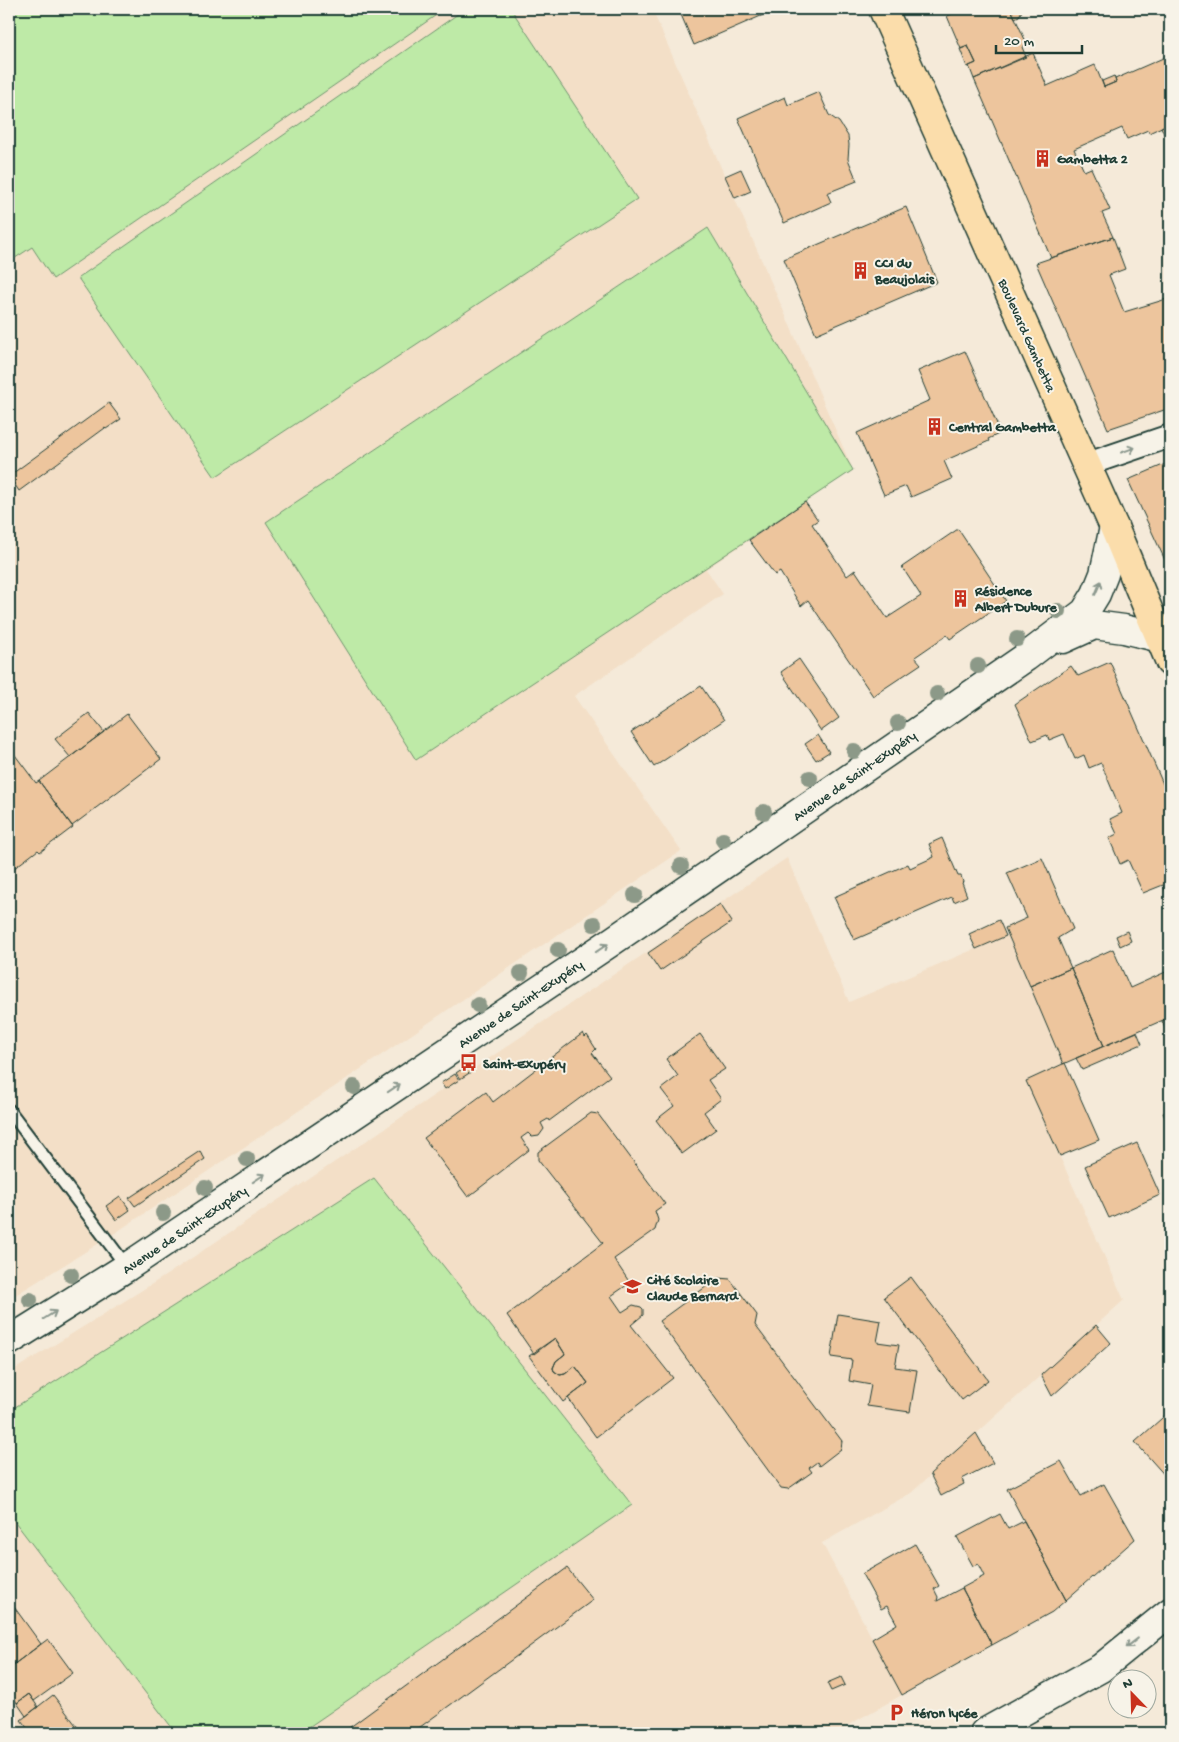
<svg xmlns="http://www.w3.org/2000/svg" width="1179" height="1742" font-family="'Gochi Hand',sans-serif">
	<rect width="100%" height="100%" fill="#f5ead9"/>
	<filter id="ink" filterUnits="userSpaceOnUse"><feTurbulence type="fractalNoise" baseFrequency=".02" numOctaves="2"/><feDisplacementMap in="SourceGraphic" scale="10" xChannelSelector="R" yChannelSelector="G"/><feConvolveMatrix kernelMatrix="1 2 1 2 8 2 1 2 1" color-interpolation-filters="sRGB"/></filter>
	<g filter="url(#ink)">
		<path fill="#f3dfc7" d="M9,9H652L853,470L706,569L723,594L574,696L681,851L327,1092L106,1239L9,1299Z
			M787,858L849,1002L1008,935L1063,1064L1026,1081L1124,1300L911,1493L822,1543L902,1695L834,1733H9V1373L168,1274Z"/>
		<path fill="#beeaa7" stroke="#6e946e" d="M9,9H445L53,279L32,247L9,262Z
			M465,9H511L637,199L215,477L78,278Z
			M708,228L853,470L416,760L266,522Z
			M374,1178L632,1505L300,1733H176L9,1514V1411Z"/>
		<path fill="#edc59d" stroke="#1f3d34" d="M681,9H777L694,45L679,10Z
			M953,9H1011L1027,44L1022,47L1026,57L974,79L969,66L976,63L968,46L961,49L947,16L954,13Z
			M1011,9H1023L1019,16L1015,18Z
			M968,46L976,63L967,67L960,49Z
			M1033,53L1047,86L1095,65L1104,87L1116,82L1115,79L1170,55V123L1149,133L1148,130L1127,139L1122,128L1074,149L1084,171L1091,168L1110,210L1102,213L1113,237L1051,258L974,79Z
			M1114,76L1116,82L1104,87L1102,81Z
			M819,92L829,115L839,122L848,136L849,145L848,159L857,181L827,193L831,202L784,223L738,118L785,97L788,105Z
			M1170,123V136L1166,138L1161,127Z
			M741,169L751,191L735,198L725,176Z
			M906,207L937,282L816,334L784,259Z
			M1113,237L1125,269L1109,275L1124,312L1170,298V408L1108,429L1036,263Z
			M965,351L1001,433L988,439L989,441L944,461L952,479L911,497L906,486L884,495L857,433L930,400L918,371Z
			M109,403L121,419L106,429L105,428L19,491L9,476Z
			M1170,462V571L1128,480Z
			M805,502L818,520L812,524L847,576L855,570L887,618L921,596L902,567L958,529L1006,601L950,639L947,635L915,657L921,664L873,696L808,600L801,606L780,572L775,575L749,540Z
			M799,659L839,718L821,731L781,672Z
			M1110,662L1170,800V901L1163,885L1143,893L1128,860L1120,864L1109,838L1117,834L1110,819L1122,813L1101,763L1089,768L1084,755L1075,759L1064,734L1049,740L1047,735L1032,741L1015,704L1071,666L1078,676Z
			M701,686L724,720L654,767L631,732Z
			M89,713L104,732L70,757L55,739Z
			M127,714L161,759L72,826L39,781Z
			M818,735L829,752L816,760L805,744Z
			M9,747L36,783L39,781L73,827L40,852L38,850L9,872Z
			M942,838L958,876H961L963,882L962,883L967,896L954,902L952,897L854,940L834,897L908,864L910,868L934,857L929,844Z
			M1042,858L1073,929L1058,938L1071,968L1030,986L1005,928L1027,918L1007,873Z
			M720,904L732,922L660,971L648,953Z
			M999,920L1006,936L976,949L969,934Z
			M1127,931L1131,941L1120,946L1116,936Z
			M1113,949L1130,988L1170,970V1017L1104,1046L1071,968Z
			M1071,968L1104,1046L1063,1064L1030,986Z
			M1170,1017V1040L1162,1021Z
			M1137,1032L1142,1044L1082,1070L1076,1058Z
			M583,1033L585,1037L587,1035L596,1049L592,1053L610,1076L549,1121L548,1119L541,1123L544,1129L539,1136L532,1137L528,1133L521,1138L529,1150L468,1197L424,1138L486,1092L493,1102Z
			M700,1034L725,1069L708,1080L721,1099L704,1112L716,1129L682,1154L656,1120L674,1106L661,1089L678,1076L666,1059Z
			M1065,1063L1099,1140L1060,1156L1026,1081Z
			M469,1064L474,1070L460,1079L456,1073Z
			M455,1074L459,1080L445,1089L441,1083Z
			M1170,1110V1129L1163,1113Z
			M591,1113L598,1114L665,1204L655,1211L658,1220L655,1230L614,1259L630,1283L611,1296L622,1312L633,1305L641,1307L643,1309V1315L631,1325L673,1378L596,1437L568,1398L588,1383L575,1366L565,1374L560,1375L554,1371L553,1368L556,1361L565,1354L555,1338L534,1354L507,1315L603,1243L538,1160V1152Z
			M1137,1143L1160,1195L1109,1218L1085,1166Z
			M200,1151L205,1159L135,1206L129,1198Z
			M120,1196L130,1210L116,1220L106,1206Z
			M911,1277L988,1380L962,1400L884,1297Z
			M718,1278L730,1279L757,1315L755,1325L842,1441L841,1449L819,1466L817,1462L809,1468L812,1472L788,1489L781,1488L659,1321Z
			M838,1314L881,1321L877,1342L899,1345L895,1367L917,1370L910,1412L867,1406L871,1385L849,1381L852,1360L831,1357Z
			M1096,1325L1111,1343L1052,1396L1041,1375Z
			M555,1338L565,1354L556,1361L553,1368L554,1371L560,1375L565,1374L575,1366L588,1383L563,1402L529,1356Z
			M1170,1411V1477L1168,1479L1135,1442Z
			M976,1433L993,1463L962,1479L964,1484L941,1496L930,1474Z
			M1061,1461L1081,1496L1104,1484L1135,1539L1066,1600L1007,1489Z
			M1000,1514L1008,1529L1024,1521L1066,1600L1052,1612L992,1645L962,1588L984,1576L978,1564L973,1566L957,1537Z
			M915,1544L939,1586L934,1589L938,1597L937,1601L962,1588L992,1645L902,1695L872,1639L897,1624L887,1606L881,1609L862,1574Z
			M567,1568L593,1600L412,1733H342Z
			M9,1600L41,1644L9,1668Z
			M48,1639L73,1673L34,1701L29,1694L17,1703L9,1691V1668Z
			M841,1677L845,1685L831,1691L827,1683Z
			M29,1694L38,1707L26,1716L17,1703Z
			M53,1695L82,1733H31L21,1720Z"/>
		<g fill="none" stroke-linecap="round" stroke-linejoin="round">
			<defs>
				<path id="service" d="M9,1110L127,1267"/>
				<path id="minor" d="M1085,465L1170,436"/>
				<path id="tertiary" d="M1063,639L1094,625L1124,629L1160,638
					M9,1341L127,1267L614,940L1026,657L1085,612L1096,594L1104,574L1114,527
					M984,1733L1101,1668L1170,1612"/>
				<path id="primary" d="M883,9L1114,527L1170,662"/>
			</defs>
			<use href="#service" stroke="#1f3d34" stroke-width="15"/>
			<use href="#minor" stroke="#1f3d34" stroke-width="26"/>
			<use href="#tertiary" stroke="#1f3d34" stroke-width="31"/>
			<use href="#primary" stroke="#1f3d34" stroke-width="31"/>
			<use href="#service" stroke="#f7f3e8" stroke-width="11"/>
			<use href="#minor" stroke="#f7f3e8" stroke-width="22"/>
			<use href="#tertiary" stroke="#f7f3e8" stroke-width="28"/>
			<use href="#primary" stroke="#fbddab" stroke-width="28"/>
		</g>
		<g fill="#8c9988">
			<circle cx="1058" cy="611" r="8"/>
			<circle cx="1017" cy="639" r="8"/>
			<circle cx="978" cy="666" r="8"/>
			<circle cx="937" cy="694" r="8"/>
			<circle cx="898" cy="723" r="8"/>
			<circle cx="854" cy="751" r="8"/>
			<circle cx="810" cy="778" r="8"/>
			<circle cx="764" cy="812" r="8"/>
			<circle cx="723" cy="840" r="8"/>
			<circle cx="681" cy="866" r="8"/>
			<circle cx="635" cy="895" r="8"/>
			<circle cx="594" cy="924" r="8"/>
			<circle cx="558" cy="950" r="8"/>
			<circle cx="521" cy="973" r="8"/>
			<circle cx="478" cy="1005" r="8"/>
			<circle cx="354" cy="1087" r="8"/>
			<circle cx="247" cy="1159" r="8"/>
			<circle cx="205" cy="1188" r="8"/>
			<circle cx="163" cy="1213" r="8"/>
			<circle cx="71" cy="1275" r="8"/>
			<circle cx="30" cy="1300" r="8"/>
		</g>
		<defs><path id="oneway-shaft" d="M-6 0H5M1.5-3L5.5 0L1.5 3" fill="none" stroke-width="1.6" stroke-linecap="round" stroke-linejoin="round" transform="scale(1.25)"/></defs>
		<g stroke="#8b988e">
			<use href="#oneway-shaft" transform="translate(1128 450) rotate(-20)"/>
			<use href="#oneway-shaft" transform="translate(1098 588) rotate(-67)"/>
			<use href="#oneway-shaft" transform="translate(602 948) rotate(-34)"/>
			<use href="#oneway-shaft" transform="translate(394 1088) rotate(-34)"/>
			<use href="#oneway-shaft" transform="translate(259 1178) rotate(-34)"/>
			<use href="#oneway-shaft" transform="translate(50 1315) rotate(-32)"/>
			<use href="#oneway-shaft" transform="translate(1132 1643) rotate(142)"/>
		</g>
	</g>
	<defs>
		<symbol id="building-bare" viewBox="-9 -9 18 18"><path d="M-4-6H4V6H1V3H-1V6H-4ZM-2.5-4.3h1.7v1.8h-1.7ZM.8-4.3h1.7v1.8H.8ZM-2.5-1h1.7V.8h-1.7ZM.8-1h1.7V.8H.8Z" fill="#c8321e" stroke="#f7f3e8" stroke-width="2.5" paint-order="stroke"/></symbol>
		<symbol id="bus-bare" viewBox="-9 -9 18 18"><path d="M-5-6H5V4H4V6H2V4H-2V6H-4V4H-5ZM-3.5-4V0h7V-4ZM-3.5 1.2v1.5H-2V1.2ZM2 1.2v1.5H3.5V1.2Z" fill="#c8321e" stroke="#f7f3e8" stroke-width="2.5" paint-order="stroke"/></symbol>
		<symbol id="school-bare" viewBox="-9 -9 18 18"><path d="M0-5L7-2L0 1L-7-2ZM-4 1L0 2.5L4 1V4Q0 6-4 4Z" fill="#c8321e" stroke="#f7f3e8" stroke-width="2.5" paint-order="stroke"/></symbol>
		<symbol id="parking-bare" viewBox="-9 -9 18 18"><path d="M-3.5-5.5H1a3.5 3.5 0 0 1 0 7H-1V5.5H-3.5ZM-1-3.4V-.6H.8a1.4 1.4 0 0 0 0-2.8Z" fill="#c8321e" stroke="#f7f3e8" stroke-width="2.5" paint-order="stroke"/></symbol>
	</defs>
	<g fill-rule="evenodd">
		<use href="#building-bare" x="1030" y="146" width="25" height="25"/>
		<use href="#building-bare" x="848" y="258" width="25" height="25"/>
		<use href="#building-bare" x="922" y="414" width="25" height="25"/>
		<use href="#building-bare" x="948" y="586" width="25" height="25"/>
		<use href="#bus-bare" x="456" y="1050" width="25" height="25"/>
		<use href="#school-bare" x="620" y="1274" width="25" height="25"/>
		<use href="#parking-bare" x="884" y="1700" width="25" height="25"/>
	</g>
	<g text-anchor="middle" stroke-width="4" stroke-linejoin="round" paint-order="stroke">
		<g font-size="14" font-weight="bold" fill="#1f3d34" stroke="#f7f3e8" text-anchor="start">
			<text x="1057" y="163">Gambetta 2</text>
			<text x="875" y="267">CCI du<tspan x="875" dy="16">Beaujolais</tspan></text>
			<text x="949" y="431">Central Gambetta</text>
			<text x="975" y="595">Résidence<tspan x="975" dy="16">Albert Dubure</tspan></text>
			<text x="483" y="1068">Saint-Exupéry</text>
			<text x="647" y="1284">Cité Scolaire<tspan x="647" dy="16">Claude Bernard</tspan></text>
			<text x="911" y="1717">Héron lycée</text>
		</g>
		<g font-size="14" fill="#1f3d34" stroke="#f7f3e8">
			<text transform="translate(1028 335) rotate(66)" y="5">Boulevard Gambetta</text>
			<text transform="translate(854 775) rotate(-35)" y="5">Avenue de Saint-Exupéry</text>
			<text transform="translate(520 1003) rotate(-34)" y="5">Avenue de Saint-Exupéry</text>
			<text transform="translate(184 1229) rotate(-34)" y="5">Avenue de Saint-Exupéry</text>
		</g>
	</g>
	<rect width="1179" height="1742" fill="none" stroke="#f7f3e8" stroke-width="30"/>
	<rect x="15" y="15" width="1149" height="1712" fill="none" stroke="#1f3d34" stroke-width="2" filter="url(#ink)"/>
	<g transform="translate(1132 1694) rotate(337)"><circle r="24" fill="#f7f3e8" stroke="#a1aaa0"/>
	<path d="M0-4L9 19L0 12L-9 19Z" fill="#c8321e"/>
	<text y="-8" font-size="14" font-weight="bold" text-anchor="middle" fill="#1f3d34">N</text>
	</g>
	<path d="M996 45v8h86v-8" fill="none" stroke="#1f3d34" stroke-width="2.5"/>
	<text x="1004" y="45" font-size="15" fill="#1f3d34" stroke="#f7f3e8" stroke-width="4" paint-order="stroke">20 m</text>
</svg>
